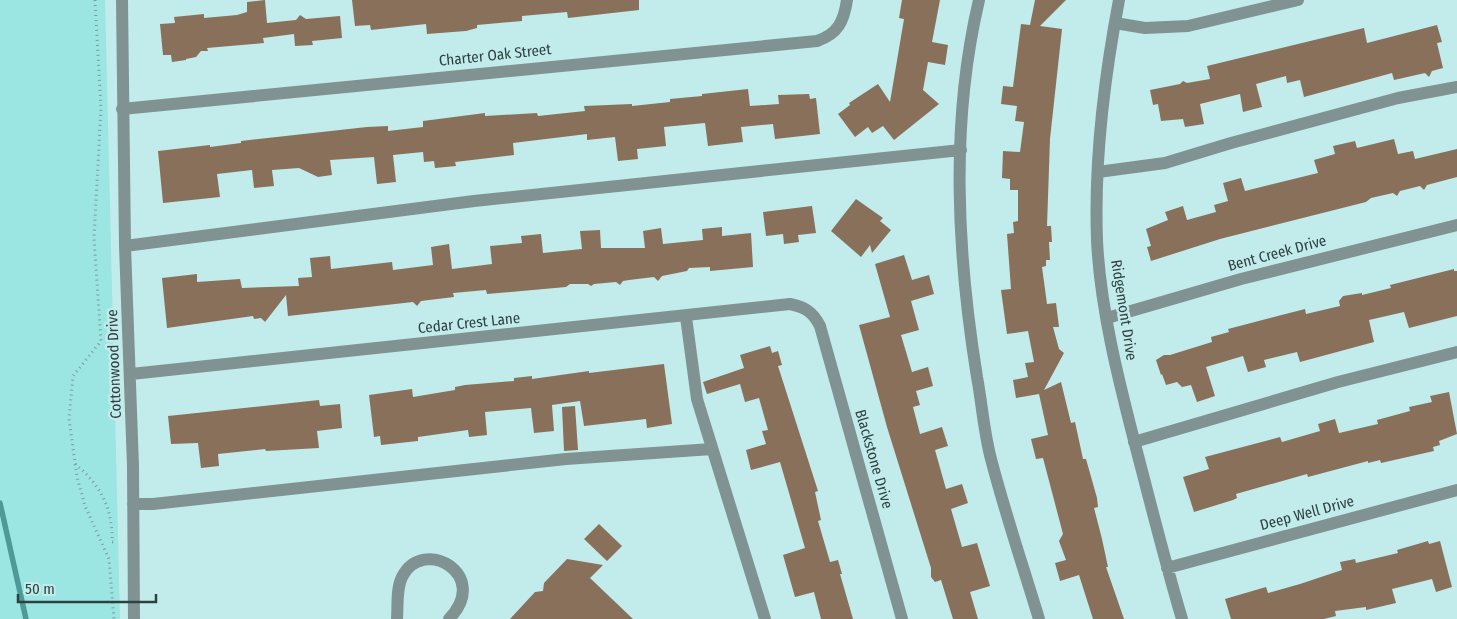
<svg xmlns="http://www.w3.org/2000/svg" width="1457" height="619" font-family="'Fira Sans Condensed',sans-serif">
	<rect width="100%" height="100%" fill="#c1eceb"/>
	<path fill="#9be5e2" d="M0,0H105L120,619H0Z"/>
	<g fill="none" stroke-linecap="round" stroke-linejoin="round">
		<path stroke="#4d9a98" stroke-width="5.5" d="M0,503L26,619"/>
	</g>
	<path fill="#89705a" d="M265,0L267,23L296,20L300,15L306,19L340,16L342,38L312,41L313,45L295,46L294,34L263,38L264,43L207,48L208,51H201L196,57L186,59V60L172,62L171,55H163L160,24L175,23L174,17L204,14V18L237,15L247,12V2Z
		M352,0H639V10L568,18L567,12L522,16V21L477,25V28L466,31L427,34L426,24L371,30L370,25L355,26Z
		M902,0H940L932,42L948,45L945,65L928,62L923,90L939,104L894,140L883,126L872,133L868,127L855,137L838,114L850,105L849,103L878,84L890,102L904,19L899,18Z
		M1035,0H1066L1040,26L1062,29L1050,139L1047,226H1051L1052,242H1049L1050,260H1046V266L1042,267L1047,304L1056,303L1059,327H1053L1059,349L1064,353L1044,390L1061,382L1071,423L1075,422L1083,459H1086L1097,498L1098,507L1094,508L1102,539L1108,567H1106L1124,619H1093L1079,575L1060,581L1055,563L1066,560L1059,541L1063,534L1043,458L1036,459L1031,439L1048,435L1039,394L1016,398L1013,380L1028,377L1025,363L1034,362L1028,331L1007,334L1001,290L1011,289L1007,234L1014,233L1013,222L1018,221V190H1010V179L1002,178L1003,151L1020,152L1024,122L1015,121L1017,106L1001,104L1003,86L1013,87L1021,24L1030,25Z
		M1437,25L1442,42L1437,43L1443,68L1432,71L1429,77L1425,73L1394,80L1392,73L1304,97L1300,80L1287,83L1286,76L1256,84L1262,107L1243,112L1240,94L1200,104L1204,124L1185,127L1183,119L1161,121L1158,104L1153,105L1150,90L1180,84L1183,81L1187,83L1210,79L1207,66L1364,28L1367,43Z
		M748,89L750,106L779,104L778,95L809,94L810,99L816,98L820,134L775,139L773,124L741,127L743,142L708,146L705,123L664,127L666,146L637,149L638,159L618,161L615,137L587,140V134L513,143L514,155L455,162L456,166L435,168L434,161L424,162L423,152L393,155L396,182L377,184L374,157L330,160L332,175L318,177L299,168L272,170L274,186L254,188L252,170L217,174L220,197L163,203L158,151L210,145V147L241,143V141L367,127L388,126V131L423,127V121L485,113V116L537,113L538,116L585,111L584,106L632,104V106L670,102V99L702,96V94Z
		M1394,139L1398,154L1413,151L1415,159L1457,149V177L1427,185L1424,190L1420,186L1400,191L1397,196L1393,193L1371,198L1366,202L1220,239L1151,261L1147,247L1151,246L1146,229L1168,220L1165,212L1183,206L1187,220L1216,212L1214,205L1228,201L1223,183L1241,178L1245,191L1318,173L1314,160L1335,154L1333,146L1355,141L1357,148Z
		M856,199L883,218L880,221L891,230L872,253L870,245L861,257L831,231Z
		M812,206L816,233L798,235L799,242L784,244L783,234L766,236L763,212Z
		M722,227V236L751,233L753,267L710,271V267L689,268L687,271L662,276L658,281L654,277L629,280L623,281L620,285L616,282L594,284L591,286L588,284H570L566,287L487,294L486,290L453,293L454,297L421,301L417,306L413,302L288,316L286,295L265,322L261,318L254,319L253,316L167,328L162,278L197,274V282L240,279L242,288L299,286L298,278L312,277L310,258L330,256L331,269L392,262L393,270L433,265L431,247L449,244L452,269L492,264L490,246L522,243L521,236L541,234L543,253L582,249L580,231L600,230L601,248H645L643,231L661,228L663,244L703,240L702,229Z
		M904,255L912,280L929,275L934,294L911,301L919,330L901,335L912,372L928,367L933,386L916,391L920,405L913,407L920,434L942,427L948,446L935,450L946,489L962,484L968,503L951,509L962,547L977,543L990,586L970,592L978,619H953L941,580L935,582L931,577V568L887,427L859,325L890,317L875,264Z
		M1454,269V271H1457V316L1409,328L1404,312L1369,320L1374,342L1300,362L1297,352L1264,360L1266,367L1248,372L1243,356L1206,367L1215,396L1197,402L1191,385L1182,387L1177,382L1166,385L1162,374L1161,375L1156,360L1164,355H1170L1212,342L1211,337L1229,332L1228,329L1305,309L1306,314L1340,306L1339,301L1343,296L1362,293V295L1391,288L1390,285Z
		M770,346L772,353L778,351L782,365L778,366L818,491L815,492L821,520L818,521L830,562L838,560L842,574H840L853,619H821L814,592L795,597L783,555L805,548L780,462L751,470L746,450L766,444L762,431L768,430L759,398L745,402L740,384L707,394L703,382L744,368L740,355Z
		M664,364L672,424L647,428L646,419L584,426L580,401L552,405L554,431L534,433L531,408L485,412L487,435L469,437L468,430L418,437V441L381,445L380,436L374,437L369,395L412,389L413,397L455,390V387L465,385L514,381V378L532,376V379L589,371V373Z
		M1449,392L1457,434L1439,441L1440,445L1433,447L1434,451L1381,463L1380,460L1368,463V461L1308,477L1307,474L1236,494L1237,498L1233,500L1194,512L1183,477L1209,469L1205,457L1280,437L1282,442L1320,431L1318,424L1335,419L1339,433L1378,424L1377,420L1410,411L1409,407L1432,402L1430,396Z
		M319,400L320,406L340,404L342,428L317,431L319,448L266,451L265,449L218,454L219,466L201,468L198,443L171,444L168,416Z
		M575,406L578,450L564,451L562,407Z
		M599,524L622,546L607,561L584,539Z
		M1428,541L1429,544L1440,541L1452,587L1436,592L1432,579L1392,589L1396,603L1366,610V607L1335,611L1336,616L1324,619H1231L1225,599L1266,587L1268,593L1300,584L1342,570L1340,562L1355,559L1356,563L1398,553L1397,550Z
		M567,559L603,565L590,578L633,619H510L535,592L543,591L544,583Z"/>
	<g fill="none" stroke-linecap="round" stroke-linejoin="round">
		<path stroke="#7d9c9c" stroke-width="3" stroke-dasharray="1 4" stroke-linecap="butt" d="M95,0L101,109L94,238L101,341L73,376L69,419L77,477L85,506L109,559L114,619
			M75,464C101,485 113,509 112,542H116"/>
		<path stroke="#809291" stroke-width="12" d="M122,0L125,246L133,466L134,619
			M979,0C950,123 957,253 977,377C982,404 984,433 991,459C1005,513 1023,566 1039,619
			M1119,0C1104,79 1094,159 1097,240C1100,308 1119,382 1136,448C1151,505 1165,562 1182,619
			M1115,23L1145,28L1188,26L1298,0
			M122,109L817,41C838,34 844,21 847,0
			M1098,172L1165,163L1231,143L1398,98L1457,87
			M125,246L474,201L961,150
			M686,317L697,399L765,619
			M1107,318L1241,279L1457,225
			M131,374L790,304C805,307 813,312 820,326L902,619
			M1134,442L1338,382L1457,352
			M133,504H153L566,459L712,449
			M1167,568L1457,490
			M397,619C398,606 396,589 402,577C423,535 492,575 449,619"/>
	</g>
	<g text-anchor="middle" stroke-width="5" stroke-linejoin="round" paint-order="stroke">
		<g font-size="15" fill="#2f4040" stroke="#c1eceb">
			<text transform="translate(495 55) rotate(-6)" y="5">Charter Oak Street</text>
			<text transform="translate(1277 253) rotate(-15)" y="5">Bent Creek Drive</text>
			<text transform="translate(1124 310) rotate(81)" y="5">Ridgemont Drive</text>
			<text transform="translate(469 323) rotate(-6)" y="5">Cedar Crest Lane</text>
			<text transform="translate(114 364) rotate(-92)" y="5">Cottonwood Drive</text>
			<text transform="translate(874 459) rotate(74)" y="5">Blackstone Drive</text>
			<text transform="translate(1307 513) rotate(-15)" y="5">Deep Well Drive</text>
		</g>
	</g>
	<path d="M18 594v8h138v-8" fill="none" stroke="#2f4040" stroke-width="2.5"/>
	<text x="25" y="594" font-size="15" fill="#2f4040" stroke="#c1eceb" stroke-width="4" paint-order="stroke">50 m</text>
</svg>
